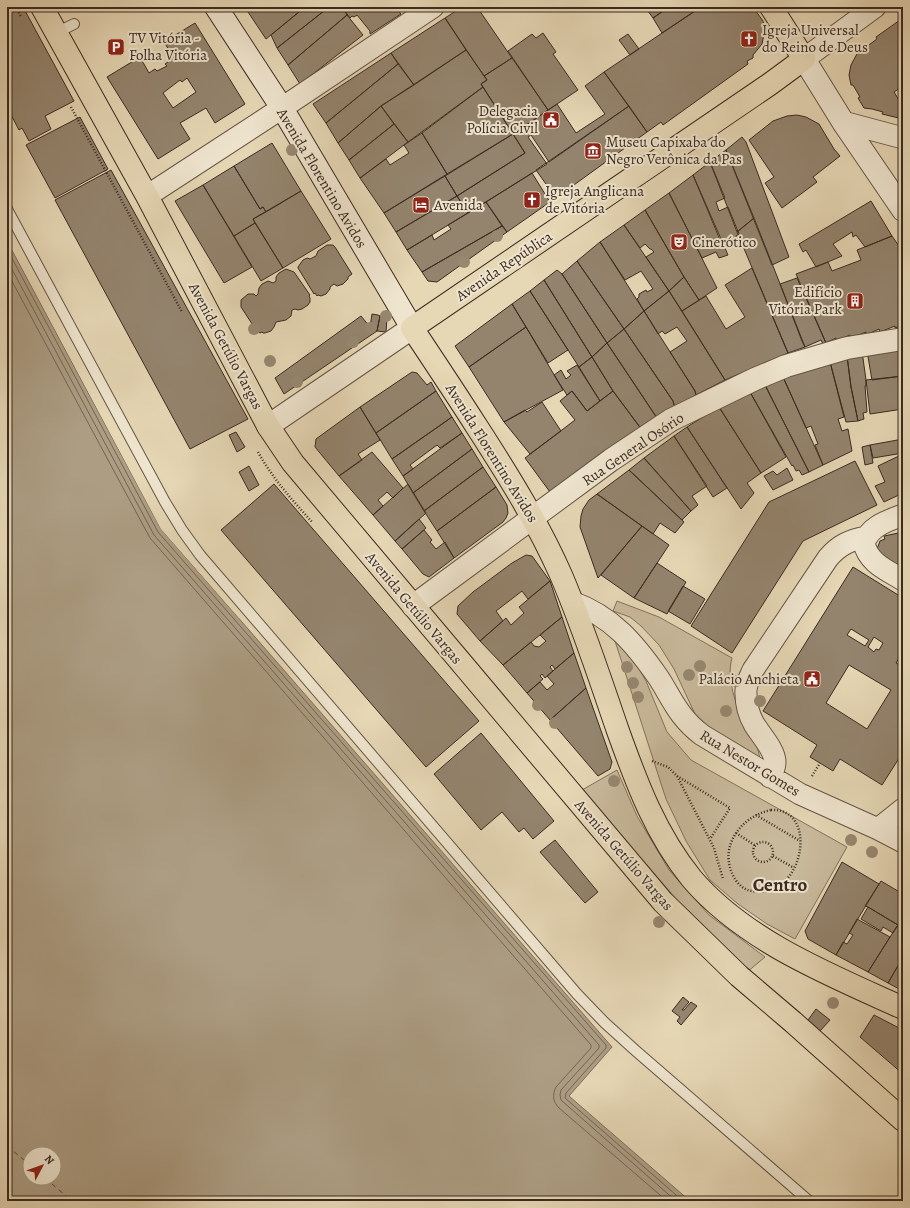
<svg xmlns="http://www.w3.org/2000/svg" width="910" height="1208" font-family="Alegreya,serif">
	<rect width="100%" height="100%" fill="#e6d7b5"/>
	<filter id="stains"><feTurbulence type="fractalNoise" baseFrequency=".005" numOctaves="4"/><feColorMatrix values="0 0 0 0 .2 0 0 0 0 .09 0 0 0 0 .02 0 0 0 .5 -.17"/></filter>
	<radialGradient id="worn" r=".72"><stop offset=".6" stop-color="#630" stop-opacity="0"/><stop offset="1" stop-color="#630" stop-opacity=".3"/></radialGradient>
	<path fill="#c9ba9c" stroke="#82725e" d="M617,601L659,617L732,658C726,679 736,705 745,724C752,736 759,747 760,761L707,729L695,714L674,669L659,645L641,626L630,617L613,611Z
		M615,641L634,660L646,681L667,732L691,760L847,847L795,939L767,924L738,904L710,880L686,841L666,799Z
		M617,770L637,816L669,870L709,915L765,957L746,973L707,935L582,790Z"/>
	<path fill="#ac9d83" stroke="#7f6f5c" fill-rule="evenodd" d="M7,241L161,529L612,1047L569,1096L690,1201H7ZM30,1154H54V1178H30Z"/>
	<path fill="#e6d7b5" d="M7,239L9,240L163,528L240,616L239,618L161,529Z"/>
	<g fill="none" stroke-linecap="round" stroke-linejoin="round">
		<path stroke="#746452" stroke-width="1" d="M7,249L158,532L606,1045V1048L566,1093L565,1098L683,1201
			M7,260L154,535L599,1045V1048L561,1090L560,1095L561,1100L676,1201
			M7,272L150,538L591,1045V1048L556,1087C552,1095 553,1102 559,1108L667,1201"/>
		<path stroke="#57483a" stroke-width="1" stroke-dasharray="5 4" stroke-linecap="butt" d="M7,1146L30,1165
			M45,1178L72,1201"/>
	</g>
	<path fill="#94846e" stroke="#3b2b21" fill-rule="evenodd" d="M7,7H23L74,101L45,116L51,129L29,141L22,128L19,130L7,107Z
		M249,7H305L266,39L246,9Z
		M305,7H329L277,48L271,35Z
		M329,7H342L347,15L288,65L277,48Z
		M342,7H395L401,14L370,34V31L357,15L354,17L352,16L350,18Z
		M462,7H477L512,58L484,76L445,18Z
		M645,7H669L653,18Z
		M669,7H701L662,33L653,18Z
		M701,7H753L763,21L765,29L762,44L753,55V58L747,61L748,64L663,125L661,122L647,132L604,72Z
		M347,15L363,35L300,84L288,65Z
		M445,18L466,50L414,85L391,53Z
		M900,20L903,24V86L894,92L899,100L903,97V119L882,114L883,112L872,109L864,108L858,98L860,97L853,85H851L849,75L851,65L858,52L865,46L866,47L877,39L876,37Z
		M195,23L245,104L215,123L206,108L180,123L190,139L158,159L107,77L140,57L149,73L155,69L157,71L167,66L165,64L174,58L164,42ZM187,78L196,92L173,108L163,93L180,80L182,82Z
		M543,33L556,52L553,54L578,90L548,110L508,51L532,34L536,38Z
		M628,34L639,49L630,55L619,40Z
		M466,50L487,80L481,84L483,87L408,142L381,106Z
		M391,53L398,64L326,123L313,104Z
		M512,58L548,110L513,134L481,84L487,80L484,76Z
		M398,64L414,85L381,106L338,143L326,123Z
		M604,72L629,106L549,162L525,126L557,104L576,133L605,114L585,86Z
		M483,87L513,134L447,174L422,133Z
		M381,106L394,124L349,160L338,143Z
		M629,106L647,132L556,198L536,170Z
		M797,115L806,117L819,124L834,149L840,156L813,177L817,182L782,208L765,183L774,177L749,140L773,121L787,116Z
		M80,117L108,169L55,198L26,145Z
		M394,124L408,142L360,178L349,160Z
		M525,126L531,135L528,137L547,164L468,213L457,196L525,153L513,134Z
		M422,133L447,174L384,213L360,178L386,159L390,165L409,153L404,145Z
		M513,134L525,153L457,196L445,176Z
		M742,137L746,142L789,257L772,265L726,150Z
		M272,143L301,191L266,212L263,207L260,209L234,166Z
		M726,150L754,218L737,232L710,162Z
		M710,162L725,198L716,202L719,211L728,207L739,234L736,236L737,242L723,247L693,175Z
		M234,166L260,209L263,207L266,212L253,219L255,223L234,236L203,185Z
		M111,170L248,419L190,449L55,200Z
		M532,173L550,202L507,232L486,202Z
		M693,175L728,255L719,258L716,252L702,258L669,193Z
		M445,176L457,196L396,232L384,213Z
		M203,185L252,267L224,283L175,201Z
		M301,191L331,239L283,268L253,219Z
		M669,193L717,288L699,300L684,277L645,210Z
		M457,196L468,213L407,250L396,232Z
		M871,201L892,236L865,247L856,235L853,237L852,232L833,244L842,256L816,267L806,250L803,252L799,244Z
		M486,202L502,226L422,272L407,250L432,235L434,240L451,229L448,225Z
		M645,210L684,277L669,291L646,257L654,252L651,249H650L645,244L640,248L624,225Z
		M754,218L805,347L788,353L737,232Z
		M255,223L283,268L261,281L234,236Z
		M624,225L669,291L644,311L637,299L639,297V294L646,290L647,292L653,289L641,271L625,280L600,242Z
		M502,226L507,232L437,282L428,281L422,272Z
		M892,236L903,252V325L895,328V326L880,332L879,329L866,335V332L851,338L850,335L836,341V338L826,343L796,274L828,262L832,271L861,260L857,250Z
		M600,242L644,311L624,329L577,261Z
		M327,245H333L335,247L352,274L348,277V279L343,284L337,286L334,284L330,287V289L326,294L321,296L318,295L317,296L315,293L314,294L298,268V267L303,260L307,258L310,259L316,256L318,251Z
		M577,261L624,329L607,343L562,274Z
		M752,268L788,353L725,380L682,311L706,296L726,329L745,317L725,285Z
		M286,269L294,272L310,295L309,296L310,298V302L308,305L302,309L298,310L295,309L292,310L291,316L286,320L276,322L274,327L271,331L265,333H263L262,332L260,333L256,330L241,307V300L248,294H254L256,296L258,294L259,288L262,284L268,281L273,283L276,281V277L279,273Z
		M557,270L562,274L607,343L592,357L544,280Z
		M684,277L699,300L682,311L669,291Z
		M797,278L826,343L823,344L821,340L805,347L802,341L780,284Z
		M544,280L592,357L579,367L530,291Z
		M530,291L568,350L548,363L512,304Z
		M669,291L725,380L696,395L695,391L670,352L687,341L677,327L665,334L662,331L658,334L644,311Z
		M512,304L526,327L469,367L455,346Z
		M644,311L695,391L696,395L675,408L673,401L624,329Z
		M372,314L378,315L380,316L377,331L284,394L275,378L361,316L370,327Z
		M380,316L387,318L386,332L377,331Z
		M526,327L563,390L504,422L469,367Z
		M624,329L673,401L675,408L657,418L607,343Z
		M607,343L657,418L642,430L613,391L592,357Z
		M903,345V376L872,380L867,351Z
		M862,351L866,380V386H865L867,412L863,413L864,419L858,421L851,387L847,356Z
		M847,356L851,387L858,421L846,422L830,362Z
		M592,357L613,391L600,401L579,367Z
		M830,362L844,417L838,419L842,431L848,429L852,451L823,465L815,445L818,444L811,426L806,428L783,377Z
		M577,365L600,401L587,411L572,391L567,395L554,375L561,370L566,379L571,375L567,371Z
		M412,372L417,373L427,385L431,382L436,391L376,433L360,407Z
		M903,376V409L870,414L866,380Z
		M783,377L823,465L809,472L765,385Z
		M765,385L809,472L802,475L799,470L796,471L793,465L792,466L750,392Z
		M436,391L452,417L392,459L376,433Z
		M572,391L587,411L613,391L642,430L550,492L525,458L575,420L560,401Z
		M750,392L786,457L761,473L719,407Z
		M542,402L561,431L530,454L504,422L525,410L527,412Z
		M360,407L380,440L358,454L362,460L339,476L315,447L316,439Z
		M719,407L761,473L747,483L754,493L741,509L687,427Z
		M452,417L462,433L440,448L437,445L410,465L413,469L403,476L392,459Z
		M687,427L727,488L713,497L674,436Z
		M236,432L245,447L237,452L229,435Z
		M462,433L472,449L413,493L403,476Z
		M674,436L707,486L692,496L698,505L691,511L644,458Z
		M903,439V453L873,458L870,445Z
		M870,445L873,463L865,465L862,447Z
		M472,449L483,467L424,511L413,493Z
		M372,452L403,488L393,498L387,492L378,500L383,506L373,515L339,476Z
		M903,454V493L884,502L875,486L885,482L878,466Z
		M644,458L691,511L682,520L629,470Z
		M855,461L877,505L803,541L732,653L691,626L769,502Z
		M249,466L259,485L249,491L239,472Z
		M483,467L496,487L437,531L424,511Z
		M787,468L793,480L773,490L764,476L773,471L777,475Z
		M629,470L684,522L675,533L660,523L653,534L597,494Z
		M274,484L479,721L426,767L221,530Z
		M408,484L426,513L395,541L373,515Z
		M496,487L507,505L508,513L506,518L503,522L454,558L437,531Z
		M597,494L642,526L598,578L580,527L581,516L583,509L589,500Z
		M419,519L426,528L402,549L395,541Z
		M642,526L669,545L634,598L601,575Z
		M424,530L432,540L430,542L436,549L445,542L454,558L429,577L423,574L402,549Z
		M903,532V573L881,558L877,549L880,541L885,539L884,536Z
		M526,555L532,556L550,581L528,599L522,591L496,611L503,621L480,641L457,614L458,606L473,592L512,563Z
		M657,563L686,582L667,614L634,598Z
		M853,567L903,598V654L902,653L896,663L903,667V752L882,785L840,759L833,771L810,757L817,745L763,711ZM851,629L869,640L865,646L847,635ZM874,637L883,643L879,650L876,649L874,652L868,647ZM849,665L891,690L867,729L826,703Z
		M550,581L562,617L503,665L480,641L506,618L511,625L524,613L519,607Z
		M683,586L705,599L690,624L668,611Z
		M562,617L574,653L555,669L552,665L550,667L553,671L545,678L542,674L540,676L543,679L527,693L503,665L531,642L534,646L539,647L546,641L540,635Z
		M574,653L586,688L550,720L527,693L540,682L547,690L554,684L547,676Z
		M586,688L612,762L610,769L598,776L550,720Z
		M481,733L554,821L533,839L524,828L519,832L502,812L481,830L434,774Z
		M555,840L598,892L585,903L540,852Z
		M842,862L879,884L836,955L808,939L805,931Z
		M881,881L903,894V917L898,925L868,907L865,906Z
		M868,907L898,925L893,933L883,927L881,931L861,919Z
		M857,919L890,937L868,972L836,955L843,942L847,944L853,935L849,933Z
		M897,926L903,930V957L888,983L868,972Z
		M903,957V991L888,983Z
		M683,997L689,1002L682,1010H684L691,1002L697,1006L681,1025L677,1021L680,1017L672,1011Z
		M816,1009L830,1020L820,1031L808,1020Z
		M874,1015L903,1030V1074L860,1037Z"/>
	<g fill="none" stroke-linecap="round" stroke-linejoin="round">
		<defs>
			<path id="service" d="M56,33L74,24
				M7,209L165,502L182,530L200,555L577,994L605,1023L636,1051L809,1201"/>
			<path id="minor" d="M804,59L875,7
				M843,122L903,138
				M147,196L282,108L433,7
				M903,515C887,521 870,526 864,543C868,563 887,570 903,580
				M572,602C612,616 635,644 658,677C666,689 672,702 681,714C687,722 694,729 702,735L800,794L878,829L903,842
				M770,777C773,772 775,768 775,762C775,750 760,734 754,724C749,715 746,703 746,694C745,685 750,677 753,670L828,558C839,545 850,540 866,537
				M878,829L903,809"/>
			<path id="tertiary" d="M804,59L843,122L903,210
				M268,426L412,328
				M413,606L611,460L671,420L755,379L786,366L847,348L903,339"/>
			<path id="secondary" d="M216,7L282,108L412,328"/>
			<path id="primary" d="M42,7L147,196L268,426L293,463L663,902L739,976L793,1022L903,1120
				M771,7L804,59L770,84L412,328C434,361 456,394 477,427C508,475 538,523 561,575C583,626 600,679 618,731C637,784 656,835 692,879C745,941 830,975 903,1008"/>
		</defs>
		<use href="#service" stroke="#665646" stroke-width="12"/>
		<use href="#minor" stroke="#665646" stroke-width="23"/>
		<use href="#tertiary" stroke="#665646" stroke-width="24"/>
		<use href="#secondary" stroke="#3b2b21" stroke-width="24"/>
		<use href="#primary" stroke="#3b2b21" stroke-width="24"/>
		<path stroke="#3b2b21" stroke-width="2.5" stroke-dasharray="1 2" stroke-linecap="butt" d="M16,7L21,17
			M71,107L182,312
			M258,452C273,479 293,501 313,523
			M652,761L668,767L677,776L714,848L723,879
			M677,776L730,808L710,839
			M812,776L820,763
			M771,810C820,807 804,901 752,891C744,890 739,885 735,879C717,849 739,817 771,810Z
			M756,815L800,841
			M736,833L756,846
			M753 852a10 10 0 1 1 20 0a10 10 0 1 1-20 0Z
			M773,856L794,868"/>
		<use href="#service" stroke="#efe5cf" stroke-width="10"/>
		<use href="#minor" stroke="#efe5cf" stroke-width="21"/>
		<use href="#tertiary" stroke="#efe5cf" stroke-width="22"/>
		<use href="#secondary" stroke="#efe5cf" stroke-width="22"/>
		<use href="#primary" stroke="#e6d7b5" stroke-width="22"/>
	</g>
	<g fill="#978871">
		<circle cx="292" cy="150" r="6"/>
		<circle cx="497" cy="236" r="6"/>
		<circle cx="464" cy="262" r="6"/>
		<circle cx="386" cy="316" r="6"/>
		<circle cx="370" cy="328" r="6"/>
		<circle cx="254" cy="329" r="6"/>
		<circle cx="353" cy="342" r="6"/>
		<circle cx="270" cy="361" r="6"/>
		<circle cx="297" cy="382" r="6"/>
		<circle cx="700" cy="666" r="6"/>
		<circle cx="627" cy="667" r="6"/>
		<circle cx="689" cy="675" r="6"/>
		<circle cx="736" cy="681" r="6"/>
		<circle cx="633" cy="683" r="6"/>
		<circle cx="638" cy="697" r="6"/>
		<circle cx="760" cy="701" r="6"/>
		<circle cx="538" cy="705" r="6"/>
		<circle cx="726" cy="711" r="6"/>
		<circle cx="555" cy="723" r="6"/>
		<circle cx="614" cy="781" r="6"/>
		<circle cx="851" cy="840" r="6"/>
		<circle cx="872" cy="852" r="6"/>
		<circle cx="659" cy="922" r="6"/>
		<circle cx="833" cy="1003" r="6"/>
	</g>
	<defs>
		<symbol id="church-square" viewBox="-11 -11 22 22"><rect x="-9" y="-9" width="18" height="18" rx="4" fill="#8f2418" stroke="#efe5cf"/><path d="M-1.2-6h2.4v3.5h3.3v2.4h-3.3V6h-2.4V-.1h-3.3v-2.4h3.3Z" fill="#fff"/></symbol>
		<symbol id="parking-square" viewBox="-11 -11 22 22"><rect x="-9" y="-9" width="18" height="18" rx="4" fill="#8f2418" stroke="#efe5cf"/><path d="M-3.5-5.5H1a3.5 3.5 0 0 1 0 7H-1V5.5H-3.5ZM-1-3.4V-.6H.8a1.4 1.4 0 0 0 0-2.8Z" fill="#fff"/></symbol>
		<symbol id="civic-square" viewBox="-11 -11 22 22"><rect x="-9" y="-9" width="18" height="18" rx="4" fill="#8f2418" stroke="#efe5cf"/><path d="M-.6-6.5H3V-4.5H.6V-3L4-1V1h2V6H-6V1h2V-1L-.6-3ZM-1.2 2.5V6h2.4V2.5Z" fill="#fff"/></symbol>
		<symbol id="museum-square" viewBox="-11 -11 22 22"><rect x="-9" y="-9" width="18" height="18" rx="4" fill="#8f2418" stroke="#efe5cf"/><path d="M0-6L6-3V-2H-6V-3ZM-5-1h2V3h-2ZM-1-1h2V3h-2ZM3-1h2V3H3ZM-6 4H6V6H-6Z" fill="#fff"/></symbol>
		<symbol id="hotel-square" viewBox="-11 -11 22 22"><rect x="-9" y="-9" width="18" height="18" rx="4" fill="#8f2418" stroke="#efe5cf"/><path d="M-6-4.5h1.5V1H6V5H4.5V3h-9V5H-6ZM-4 0a1.8 1.8 0 1 1 3.6 0ZM.5 0V-2.5h3Q6-2.5 6 0Z" fill="#fff"/></symbol>
		<symbol id="theatre-square" viewBox="-11 -11 22 22"><rect x="-9" y="-9" width="18" height="18" rx="4" fill="#8f2418" stroke="#efe5cf"/><path d="M-5-5.5Q0-4 5-5.5V0Q5 5 0 6Q-5 5-5 0ZM-3.3-2.5H-1v1.5H-3.3ZM1-2.5H3.3v1.5H1ZM-2.8 1Q0 5.5 2.8 1Z" fill="#fff"/></symbol>
		<symbol id="building-square" viewBox="-11 -11 22 22"><rect x="-9" y="-9" width="18" height="18" rx="4" fill="#8f2418" stroke="#efe5cf"/><path d="M-4-6H4V6H1V3H-1V6H-4ZM-2.5-4.3h1.7v1.8h-1.7ZM.8-4.3h1.7v1.8H.8ZM-2.5-1h1.7V.8h-1.7ZM.8-1h1.7V.8H.8Z" fill="#fff"/></symbol>
	</defs>
	<g fill-rule="evenodd">
		<use href="#church-square" x="739" y="29" width="20" height="20"/>
		<use href="#parking-square" x="106" y="37" width="20" height="20"/>
		<use href="#civic-square" x="541" y="110" width="20" height="20"/>
		<use href="#museum-square" x="583" y="141" width="20" height="20"/>
		<use href="#church-square" x="522" y="190" width="20" height="20"/>
		<use href="#hotel-square" x="411" y="195" width="20" height="20"/>
		<use href="#theatre-square" x="669" y="232" width="20" height="20"/>
		<use href="#building-square" x="845" y="291" width="20" height="20"/>
		<use href="#civic-square" x="802" y="669" width="20" height="20"/>
	</g>
	<g text-anchor="middle" stroke-width="4" stroke-linejoin="round" paint-order="stroke">
		<g font-size="15" fill="#3b2b21" stroke="#efe5cf" text-anchor="start">
			<text x="762" y="35">Igreja Universal<tspan x="762" dy="17">do Reino de Deus</tspan></text>
			<text x="129" y="43">TV Vitória -<tspan x="129" dy="17">Folha Vitória</tspan></text>
			<text x="538" y="116" text-anchor="end">Delegacia<tspan x="538" dy="17">Polícia Civil</tspan></text>
			<text x="606" y="147">Museu Capixaba do<tspan x="606" dy="17">Negro Verônica da Pas</tspan></text>
			<text x="545" y="196">Igreja Anglicana<tspan x="545" dy="17">de Vitória</tspan></text>
			<text x="434" y="210">Avenida</text>
			<text x="692" y="247">Cinerótico</text>
			<text x="842" y="297" text-anchor="end">Edifício<tspan x="842" dy="17">Vitória Park</tspan></text>
			<text x="799" y="684" text-anchor="end">Palácio Anchieta</text>
		</g>
		<g font-size="15" fill="#3b2b21" stroke="#efe5cf">
			<text transform="translate(322 178) rotate(59)" y="5">Avenida Florentino Avidos</text>
			<text transform="translate(504 266) rotate(-34)" y="5">Avenida República</text>
			<text transform="translate(226 346) rotate(62)" y="5">Avenida Getúlio Vargas</text>
			<text transform="translate(633 449) rotate(-34)" y="5">Rua General Osório</text>
			<text transform="translate(492 453) rotate(58)" y="5">Avenida Florentino Avidos</text>
			<text transform="translate(414 608) rotate(50)" y="5">Avenida Getúlio Vargas</text>
			<text transform="translate(750 763) rotate(31)" y="5">Rua Nestor Gomes</text>
			<text transform="translate(624 855) rotate(49)" y="5">Avenida Getúlio Vargas</text>
		</g>
		<g font-size="19" font-weight="bold" fill="#3b2b21" stroke="#efe5cf">
			<text x="780" y="891">Centro</text>
		</g>
	</g>
	<rect width="910" height="1208" fill="none" stroke="#e6d7b5" stroke-width="24"/>
	<rect x="8" y="8" width="894" height="1192" fill="none" stroke="#3b2b21" stroke-width="2"/>
	<rect x="12" y="12" width="886" height="1184" fill="none" stroke="#3b2b21"/>
	<g transform="translate(42 1166) rotate(49)"><circle r="19" fill="#efe5cf" stroke="#a79b89"/>
	<path d="M0-3L7 15L0 10L-7 15Z" fill="#8f2418"/>
	<text y="-6" font-size="11" font-weight="bold" text-anchor="middle" fill="#3b2b21">N</text>
	</g>
	<rect width="100%" height="100%" filter="url(#stains)"/>
	<rect width="100%" height="100%" fill="url(#worn)"/>
</svg>
